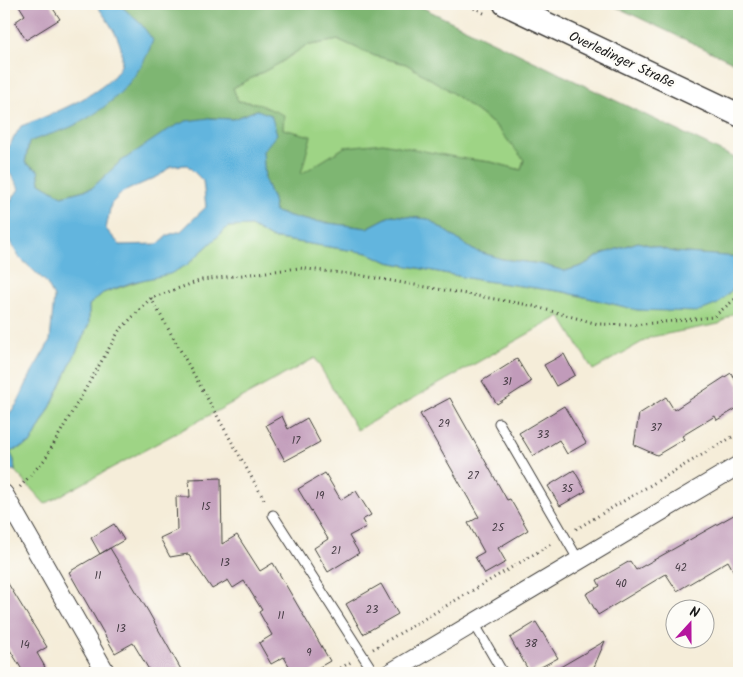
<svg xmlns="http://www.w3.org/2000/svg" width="743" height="677" font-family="Kalam,sans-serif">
	<rect width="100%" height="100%" fill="#fdfcf7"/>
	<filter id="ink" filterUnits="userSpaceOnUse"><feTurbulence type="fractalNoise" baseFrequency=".02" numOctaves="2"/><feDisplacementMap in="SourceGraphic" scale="10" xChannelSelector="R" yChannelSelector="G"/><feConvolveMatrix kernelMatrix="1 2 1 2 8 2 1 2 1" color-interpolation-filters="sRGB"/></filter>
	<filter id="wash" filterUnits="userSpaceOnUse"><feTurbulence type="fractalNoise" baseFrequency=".0096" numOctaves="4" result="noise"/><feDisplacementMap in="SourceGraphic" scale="20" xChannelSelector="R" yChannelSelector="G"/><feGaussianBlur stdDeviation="1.12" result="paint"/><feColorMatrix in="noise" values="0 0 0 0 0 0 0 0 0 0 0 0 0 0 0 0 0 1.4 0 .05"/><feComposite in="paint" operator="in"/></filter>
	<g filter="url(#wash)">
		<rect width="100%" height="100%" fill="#f5edd9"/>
		<path fill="#9ed485" stroke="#5d7850" d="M339,40L375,56L406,64L447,89L496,126L524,159L521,170L491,162L345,147L301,175L283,129L256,103L238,101L233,88L280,63L305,46Z
			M251,226L271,238L368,253L388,262L478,280L564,292L638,310L718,304L732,290L739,287V309L719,324L651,337L593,370L560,316L357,430L315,358L45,504L15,471L14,460L10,452L31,443L51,406L89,324V305L103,293L187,265L228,227Z"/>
		<path fill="#7eb672" stroke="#4d6947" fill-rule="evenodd" d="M119,4H415L739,160V257L674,252L638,242L602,254L582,266L565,271L540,264L502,259L473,250L428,219L392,215L367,228L305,220L275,212L273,200L265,180L257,110L233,119L209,118L143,148L120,162L92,188L62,196L40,183L38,170L25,163L29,142L52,132L74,125L113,100L141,24ZM339,40L375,56L406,64L447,89L496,126L524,160L521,170L491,162L460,158L383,143L345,147L301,174L311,136L283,129L284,115L256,103L238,101L233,88L280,63L305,46Z
			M610,4H739V65Z"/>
		<path fill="#62b5de" stroke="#3f687d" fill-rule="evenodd" d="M96,4H119L141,24L153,40C141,77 111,107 77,124C62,132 45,135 29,142L25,163L38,170L40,183L62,196L92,188L120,162L171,128L186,121L209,118L233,119L257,110L271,115L277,134L263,151L265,180L273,200L275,212L305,220L367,228L392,215L428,219L473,250L502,259L540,264L565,271L582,266L602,254L638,242L674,252L739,257V287L732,290L718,304L698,312L637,310L564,292L478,280L388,262L368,253L271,238L251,226L228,227L187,265L170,274L133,282L103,293L89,305V324L51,406L31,443L10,452L14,460L15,471L5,468L4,420L17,404L32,372L50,341L54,297L46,282L19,257L6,235V208L19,189C16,179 6,171 4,162C2,155 17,133 21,126C46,117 121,88 122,59C123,39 106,19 96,4ZM187,165L203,181L206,207L181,231L168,235L158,244L120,245L106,229L111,204L123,192L159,176L171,166Z"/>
		<g id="blocks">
			<path fill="#c19bba" d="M18,4H50L60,19L26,40L15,22L25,15Z
				M564,354L575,375L556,386L544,365Z
				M517,359L531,382L497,404L482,381Z
				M731,373L739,386V407L717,420L715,416L682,436L684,439L657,455L634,445L639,414L666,397L674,410Z
				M450,398L507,500L510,499L528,530L498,548L506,562L485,574L475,557L484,552L468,523L479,517L420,414Z
				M564,406L586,443L567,454L559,440L533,456L519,433Z
				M282,416L288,429L307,418L320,442L285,461L266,425Z
				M574,470L586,491L560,506L548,486Z
				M325,473L341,500L356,491L371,515L362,520L366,527L349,536L359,553L328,572L314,548L328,539L298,489Z
				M221,478L222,544L237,535L260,571L273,563L330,661L309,673H293L284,657L271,664L259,643L272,635L259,612L262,610L244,581L233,588L228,580L212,589L188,554L170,557L160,538L177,530L176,497H190L189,479Z
				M739,512V581L728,561L677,591L666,574L598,615L586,594L600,586L597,580L630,561L636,570Z
				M114,524L124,540L100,554L91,538Z
				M110,548L148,611L183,673H151L133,643L115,653L69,572Z
				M4,577L47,647L37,653L45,667L35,673H24L4,640Z
				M381,584L398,614L363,634L346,604Z
				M536,622L558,658L530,673L510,638Z
				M605,641L594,667L583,673H550Z"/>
		</g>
	</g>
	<g filter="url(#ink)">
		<use href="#blocks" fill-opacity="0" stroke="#3d3b38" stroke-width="1"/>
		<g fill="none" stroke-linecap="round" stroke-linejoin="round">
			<defs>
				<path id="service" d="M499,423L579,561
					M273,515L374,673
					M474,623L503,673"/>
				<path id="minor" d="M4,494L106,673
					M390,673L739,465"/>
				<path id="tertiary" d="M505,4L739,115"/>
			</defs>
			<use href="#service" stroke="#3d3b38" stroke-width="11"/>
			<use href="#minor" stroke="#3d3b38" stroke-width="20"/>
			<use href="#tertiary" stroke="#3d3b38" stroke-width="25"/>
			<path stroke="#3d3b38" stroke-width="3" stroke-dasharray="1 4" stroke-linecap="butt" d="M465,4L486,14
				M151,298L266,503
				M20,487L45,459L119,331L151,298L202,280L299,268L358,275L529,305L598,324L633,325L713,317L739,296
				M576,529L739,433
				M373,649L553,543
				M332,673L351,662"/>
			<use href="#service" stroke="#fff" stroke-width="9"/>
			<use href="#minor" stroke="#fff" stroke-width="18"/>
			<use href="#tertiary" stroke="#fff" stroke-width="22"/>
		</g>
	</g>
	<g text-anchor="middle" stroke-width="5" stroke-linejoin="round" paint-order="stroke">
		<g font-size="11" fill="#453c44">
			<text x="507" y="385">31</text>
			<text x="444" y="427">29</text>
			<text x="656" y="431">37</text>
			<text x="543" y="438">33</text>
			<text x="296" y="444">17</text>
			<text x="473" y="479">27</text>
			<text x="567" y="492">35</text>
			<text x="320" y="499">19</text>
			<text x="206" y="510">15</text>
			<text x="498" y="531">25</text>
			<text x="336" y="554">21</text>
			<text x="225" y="566">13</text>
			<text x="681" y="571">42</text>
			<text x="98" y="579">11</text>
			<text x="621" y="587">40</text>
			<text x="372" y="613">23</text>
			<text x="281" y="619">11</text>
			<text x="121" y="632">13</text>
			<text x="531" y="647">38</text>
			<text x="25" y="648">14</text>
			<text x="309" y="656">9</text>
		</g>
		<g font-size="14" fill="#1c1c1c" stroke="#fdfcf7">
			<text transform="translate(622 59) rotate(25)" y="5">Overledinger Straße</text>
		</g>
	</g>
	<rect width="743" height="677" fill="none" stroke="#fdfcf7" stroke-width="20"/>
	<g transform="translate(690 624) rotate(21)"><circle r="24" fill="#fdfcf7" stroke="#a3a29f"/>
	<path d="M0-4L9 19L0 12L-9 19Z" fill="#b5179e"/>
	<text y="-8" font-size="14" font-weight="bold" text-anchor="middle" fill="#1c1c1c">N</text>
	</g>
</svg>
